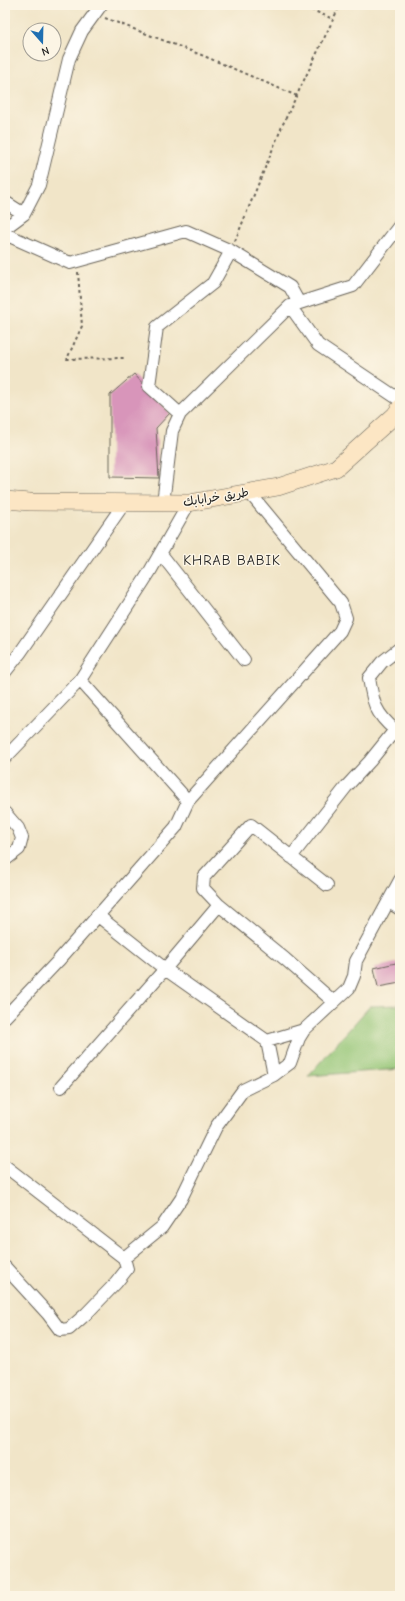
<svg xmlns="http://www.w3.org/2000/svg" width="405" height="1601" font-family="'Comic Neue','Playpen Sans Arabic',sans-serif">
	<rect width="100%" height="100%" fill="#fcf5e5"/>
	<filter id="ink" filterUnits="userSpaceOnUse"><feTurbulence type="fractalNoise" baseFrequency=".025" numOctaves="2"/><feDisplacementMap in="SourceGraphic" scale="8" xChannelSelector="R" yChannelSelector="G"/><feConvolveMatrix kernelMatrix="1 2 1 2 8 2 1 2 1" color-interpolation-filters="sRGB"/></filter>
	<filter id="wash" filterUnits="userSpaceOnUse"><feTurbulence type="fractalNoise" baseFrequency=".012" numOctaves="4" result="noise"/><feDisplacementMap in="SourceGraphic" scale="16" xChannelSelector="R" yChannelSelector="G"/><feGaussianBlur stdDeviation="0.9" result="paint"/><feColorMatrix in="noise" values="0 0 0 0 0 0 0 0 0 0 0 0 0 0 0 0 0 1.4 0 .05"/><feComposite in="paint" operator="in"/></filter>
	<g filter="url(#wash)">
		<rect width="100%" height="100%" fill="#f1e5c8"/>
		<path fill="#93c575" stroke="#587048" d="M400,1005V1069L308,1076L370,1006Z"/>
		<g id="blocks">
			<path fill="#d895ba" d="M134,374L170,413L156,428L159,478L110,477V395Z
				M400,962V983L378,987L374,968Z"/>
		</g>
	</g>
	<g filter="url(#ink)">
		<use href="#blocks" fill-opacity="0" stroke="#676258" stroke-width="1"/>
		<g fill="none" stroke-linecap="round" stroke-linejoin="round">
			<defs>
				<path id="street" d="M5,202L24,214
					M5,228L24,214L39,185L69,59L82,31L101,5
					M5,234L70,263L186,231L231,251L290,287L299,303
					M290,306L318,345L400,400
					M180,414L149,386L157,327L213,283L231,251
					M163,503L172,431L180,414L290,306L353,286L400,225
					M161,554L244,660
					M5,672L20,653L125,502
					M80,680L188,801
					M5,758L80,680L149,573L189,503
					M5,813L18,828L22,838L19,849L5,860
					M291,857L346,787L370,761L395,730C375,713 373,703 369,678L382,662L400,648
					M389,902L400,909
					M219,905L203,888L204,877L251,825L327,885
					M97,915L165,969L219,905L285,959L334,1002
					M5,1017L58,961L176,827L188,801L340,631L346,618L341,603L249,492
					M267,1041L304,1030
					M61,1087L165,969L267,1041L274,1075
					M5,1166L124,1258L127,1269L116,1283L86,1314L69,1329L60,1330L48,1314L5,1267
					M124,1258L162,1227L181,1199L216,1127L243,1090L274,1075L290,1063L299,1038L304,1030L349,988L354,976L356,961L400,880"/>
				<path id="secondary" d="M5,500L30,502L189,503L278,487L336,468L395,415L400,408"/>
			</defs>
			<use href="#street" stroke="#676258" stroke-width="14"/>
			<use href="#secondary" stroke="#676258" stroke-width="18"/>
			<path stroke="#676258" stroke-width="2" stroke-dasharray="3 3" stroke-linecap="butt" d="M300,5L333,19
				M105,18L204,56L297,96
				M235,241L283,124L340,5
				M78,272L82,326L67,359L124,358"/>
			<use href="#street" stroke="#fff" stroke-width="12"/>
			<use href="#secondary" stroke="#fce6c4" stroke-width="17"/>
		</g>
	</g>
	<g text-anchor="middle" stroke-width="3" stroke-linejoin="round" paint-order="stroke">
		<g font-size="12" fill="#1c1c1c" stroke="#fcf5e5">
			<text transform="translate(216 497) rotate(-9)" y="4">طريق خرابابك</text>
		</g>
		<g font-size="14" letter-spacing="1" fill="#1c1c1c" stroke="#fcf5e5">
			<text x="232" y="565">KHRAB BABIK</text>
		</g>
	</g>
	<rect width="405" height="1601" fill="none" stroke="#fcf5e5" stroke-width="20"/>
	<g transform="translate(42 42) rotate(160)"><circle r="19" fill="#fcf5e5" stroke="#a29e95"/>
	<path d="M0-3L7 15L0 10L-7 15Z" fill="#1f6fb2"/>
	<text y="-6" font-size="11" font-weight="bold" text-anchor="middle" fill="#1c1c1c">N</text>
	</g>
</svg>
